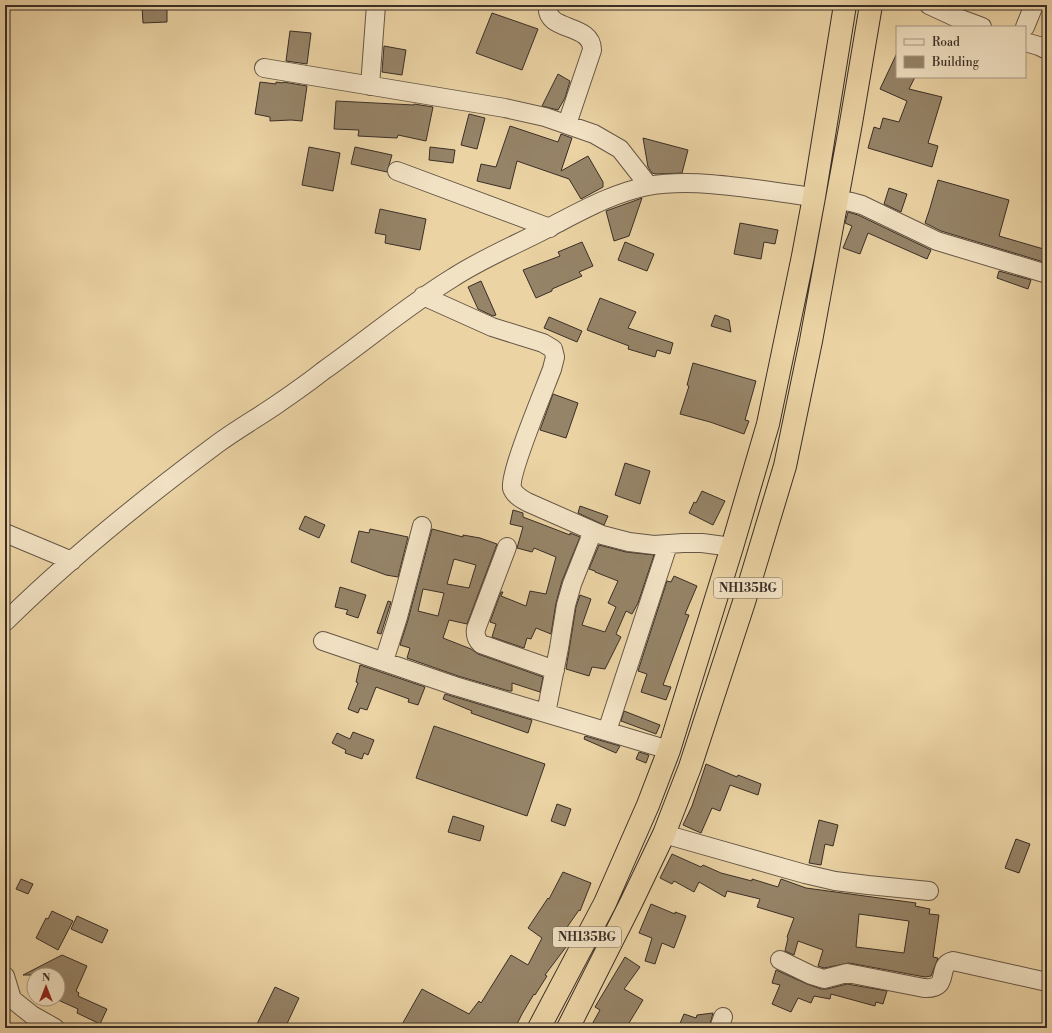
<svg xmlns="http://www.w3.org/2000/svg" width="1052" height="1033" font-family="'Libre Bodoni',serif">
	<rect width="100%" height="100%" fill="#ebd3a4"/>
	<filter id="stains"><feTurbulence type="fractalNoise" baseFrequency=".005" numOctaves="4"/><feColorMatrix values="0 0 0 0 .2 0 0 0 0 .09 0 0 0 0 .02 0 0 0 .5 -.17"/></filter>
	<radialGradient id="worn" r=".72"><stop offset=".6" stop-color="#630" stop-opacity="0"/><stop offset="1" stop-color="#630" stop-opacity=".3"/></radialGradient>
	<path fill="#968468" stroke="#3a2e27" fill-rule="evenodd" d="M167,5V22L143,23L142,6Z
		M492,13L538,29L522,70L476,53Z
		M290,31L311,33L307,64L286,61Z
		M384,46L406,50L402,75L382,72Z
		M897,53V77H915L909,89L942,97L928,143L938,146L932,167L868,148L874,127L880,129L883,118L899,122L907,101L880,89Z
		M558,74L570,81L565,98L558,110L542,106Z
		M260,82L276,84V82L283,83V82L307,86L302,121L291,120L270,121V117L255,114Z
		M336,101L414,105V104L433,107L426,141L398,135L397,138L358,136L359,130L334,129Z
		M469,114L485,118L477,149L461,145Z
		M510,126L558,142L561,134L572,138L561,171L588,156L603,182V187L581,199L569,179L517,161L510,189L477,181L481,164L496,167Z
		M643,138L688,150L682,173L656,174L652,173L648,167Z
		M309,147L340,153L333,191L302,185Z
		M355,147L392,155L387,172L351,164Z
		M430,147L455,150L453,163L429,160Z
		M938,180L1009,200L999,236L1047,250V263L941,231L925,223L930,208Z
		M889,188L907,194L901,212L884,204Z
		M642,198L629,236L614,241L606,211Z
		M380,209L426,219L420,250L385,243L386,235L375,233Z
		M848,212L858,215L931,250L927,259L868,233L860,254L843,248L852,226L845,223Z
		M740,223L778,230L775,244L764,242L761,259L734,254Z
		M582,242L593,266L579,272L582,276L552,289V291L536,298L523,270L560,256L558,252Z
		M625,242L654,254L647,271L618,260Z
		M999,271L1031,280L1028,289L997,278Z
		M481,281L496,315L493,316L478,309L468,287Z
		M600,298L636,312L628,328L673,343L670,354L657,350L655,357L628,349L629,346L587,330Z
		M715,315L729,320L731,332L711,326Z
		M549,317L582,331L577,342L544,328Z
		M693,363L756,381L745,420L749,421L744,434L710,422L680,414L689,386L687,385Z
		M553,394L578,403L566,438L540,430Z
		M625,463L650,471L640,504L615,495Z
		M702,491L725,501L713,525L689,513L694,502L696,503Z
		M580,506L608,516L604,525L578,513Z
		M513,510L523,513V517L570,535V533L580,537L562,581L556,603L551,634L536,628L531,639L527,638L524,648L492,637L496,624L490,622L501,592H503L501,596L526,606L530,591L546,594L556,557L534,548L532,552L517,548L523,527L510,524Z
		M305,516L325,525L319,538L299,529Z
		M370,529L408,537L398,577L386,575L351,562L359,531L369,533Z
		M432,529L463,537V535L480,538L497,544L467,624L449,620L443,638L471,649L478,654L543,677L540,692L512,683V691H509L458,676L407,658L410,648L400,645L408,620ZM454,559L476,565L469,588L447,584ZM423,589L444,593L438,616L418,611Z
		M599,545L626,552L654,555L638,603L632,614L626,611L616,634L621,637L605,669L592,667L589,676L566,669L576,607L580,595L591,599L582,625L605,632L616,607L608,603L618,581L595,572V571L589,569Z
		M674,576L697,586L685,614L689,615L663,685L671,687L666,700L641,692L647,674L638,671L667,581L671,582Z
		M340,587L366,595L358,618L346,614L348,610L335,607Z
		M388,601L391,602L381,634L377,633Z
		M360,665L425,687L418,705L408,702L409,699L376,687L367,710L360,708L358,713L348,709L358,683L356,682Z
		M445,694L532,720L528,733L471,713L472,711L443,699Z
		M624,711L660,725L656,734L621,721Z
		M434,726L545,764L527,816L416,778Z
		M353,732L374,740L368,755L364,753L362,759L345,753L346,750L332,743L337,733L350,739Z
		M585,736L620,746L616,753L584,739Z
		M639,752L649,755L646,763L636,759Z
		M706,764L737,777L738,775L761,784L758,795L730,785L720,811L712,808L701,833L683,825L692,806Z
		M557,804L571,809L565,826L551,821Z
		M453,816L484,826L480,841L448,832Z
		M819,820L838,825L833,846L825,844L821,865L809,863Z
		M1016,839L1030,844L1019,873L1005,868Z
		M672,854L701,867L703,865L721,873L752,881V879L778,887L781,879L806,888L916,903L915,906L930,909L929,914L939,915L933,957L938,958L931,976L925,977L849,963L824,968L818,966L823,950L798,941L794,955L785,951L788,938L787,937L794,918L757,907L760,899L727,891L725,897L699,882L694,892L674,881L672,884L660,878ZM859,914L909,921L904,953L856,947Z
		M563,872L591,883L580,911L579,910L563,933L572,939L545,975L547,976L535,995L534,994L522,1014L515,1028H400L422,989L469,1014L479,1001L481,1003L511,955L528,965L542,938L528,928L548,898L549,899Z
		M21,879L33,884L28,894L16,889Z
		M651,904L675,914V912L686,916L674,948L662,943L655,964L645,961L652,938L639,933Z
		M52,911L73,921L58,950L36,938L46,918L48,919Z
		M77,916L108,930L102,943L71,929Z
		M62,955L87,966L76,991L79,993L78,996L107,1009L100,1024L77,1013L78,1009L58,1000V975H23Z
		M625,957L640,967L624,989L643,1000L626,1028H590L600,1010L595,1007Z
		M776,970L807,984L821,989H827L847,984L887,991L883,1004L876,1002L875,1006L831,994L830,999L814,996L811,1003L798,998L791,1012L772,1004L780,985L772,983Z
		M275,987L299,998L285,1028H255Z
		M713,1013L709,1028H678L684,1014L696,1018L697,1015Z"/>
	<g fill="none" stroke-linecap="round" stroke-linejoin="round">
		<defs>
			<path id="minor" d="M548,5C544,33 592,22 592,50L567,124
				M929,5L955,17L982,27
				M1025,27L1034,5
				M1025,42L1039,46L1047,50
				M264,68L505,108L545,117L594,134L620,149L649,186
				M370,86L376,5
				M397,171L550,228
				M837,200L851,202L862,205L937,241L1047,274
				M423,296L492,327L543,343L553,349L555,357L552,369C545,388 509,473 512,488C514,495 522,499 527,502L602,535L629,542L654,545L683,543H702L732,547
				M5,533L72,561
				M507,547L476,629C475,635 476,639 481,644L555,670
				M5,622C71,557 143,499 217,444C236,430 257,418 276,405C292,394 308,383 323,371C367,340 408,305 454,277C485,257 520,243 552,226C583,210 613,193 648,186C698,177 764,191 814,197
				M323,641L455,686L669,750
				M384,661L398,617L422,526
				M546,713L559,648L566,605L572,584L593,531
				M607,731L668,545
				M664,834L805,874L835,881L868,885L929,891
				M780,960L811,975L824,979L847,973L924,988C952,990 935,965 953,961L1047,982
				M5,976L12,999L32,1015L55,1028
				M719,1028L723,1017"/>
			<path id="highway" d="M539,1028L605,903L648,805L669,750L732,547L768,424L803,256L814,197L845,5
				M568,1028L631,903L664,834L690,767L744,602L785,466L811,341L851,123L871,5"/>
		</defs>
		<use href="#minor" stroke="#665746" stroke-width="20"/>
		<use href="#highway" stroke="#3a2e27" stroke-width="24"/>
		<use href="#minor" stroke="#f2e2c4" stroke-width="18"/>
		<use href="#highway" stroke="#ebd3a4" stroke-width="22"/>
	</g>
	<g text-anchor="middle" stroke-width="3.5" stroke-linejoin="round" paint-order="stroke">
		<g fill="#f2e2c4" stroke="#716456" stroke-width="1">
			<rect x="714" y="578" width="68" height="20" rx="3"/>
			<rect x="553" y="927" width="68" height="20" rx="3"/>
		</g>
		<g font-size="12" font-weight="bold" fill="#3a2e27">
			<text x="748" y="592">NH135BG</text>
			<text x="587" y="941">NH135BG</text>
		</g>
	</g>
	<rect width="1052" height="1033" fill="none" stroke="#ebd3a4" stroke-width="20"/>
	<rect x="6" y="6" width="1040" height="1021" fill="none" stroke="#3a2e27" stroke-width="2"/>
	<rect x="10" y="10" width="1032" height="1013" fill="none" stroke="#3a2e27"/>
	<rect x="896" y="26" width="130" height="52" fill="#f2e2c4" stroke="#a89a85"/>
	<rect x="904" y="39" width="20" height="6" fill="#f2e2c4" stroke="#a89a85"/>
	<text x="932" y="46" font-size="12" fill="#3a2e27">Road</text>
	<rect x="904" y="56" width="20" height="12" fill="#968468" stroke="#a89a85"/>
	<text x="932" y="66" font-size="12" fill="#3a2e27">Building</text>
	<g transform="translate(46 987)"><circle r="19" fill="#f2e2c4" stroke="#a89a85"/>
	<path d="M0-3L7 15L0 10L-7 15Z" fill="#8f2418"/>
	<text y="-6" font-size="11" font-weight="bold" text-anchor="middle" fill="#3a2e27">N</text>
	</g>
	<rect width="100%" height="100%" filter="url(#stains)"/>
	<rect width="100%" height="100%" fill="url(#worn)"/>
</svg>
